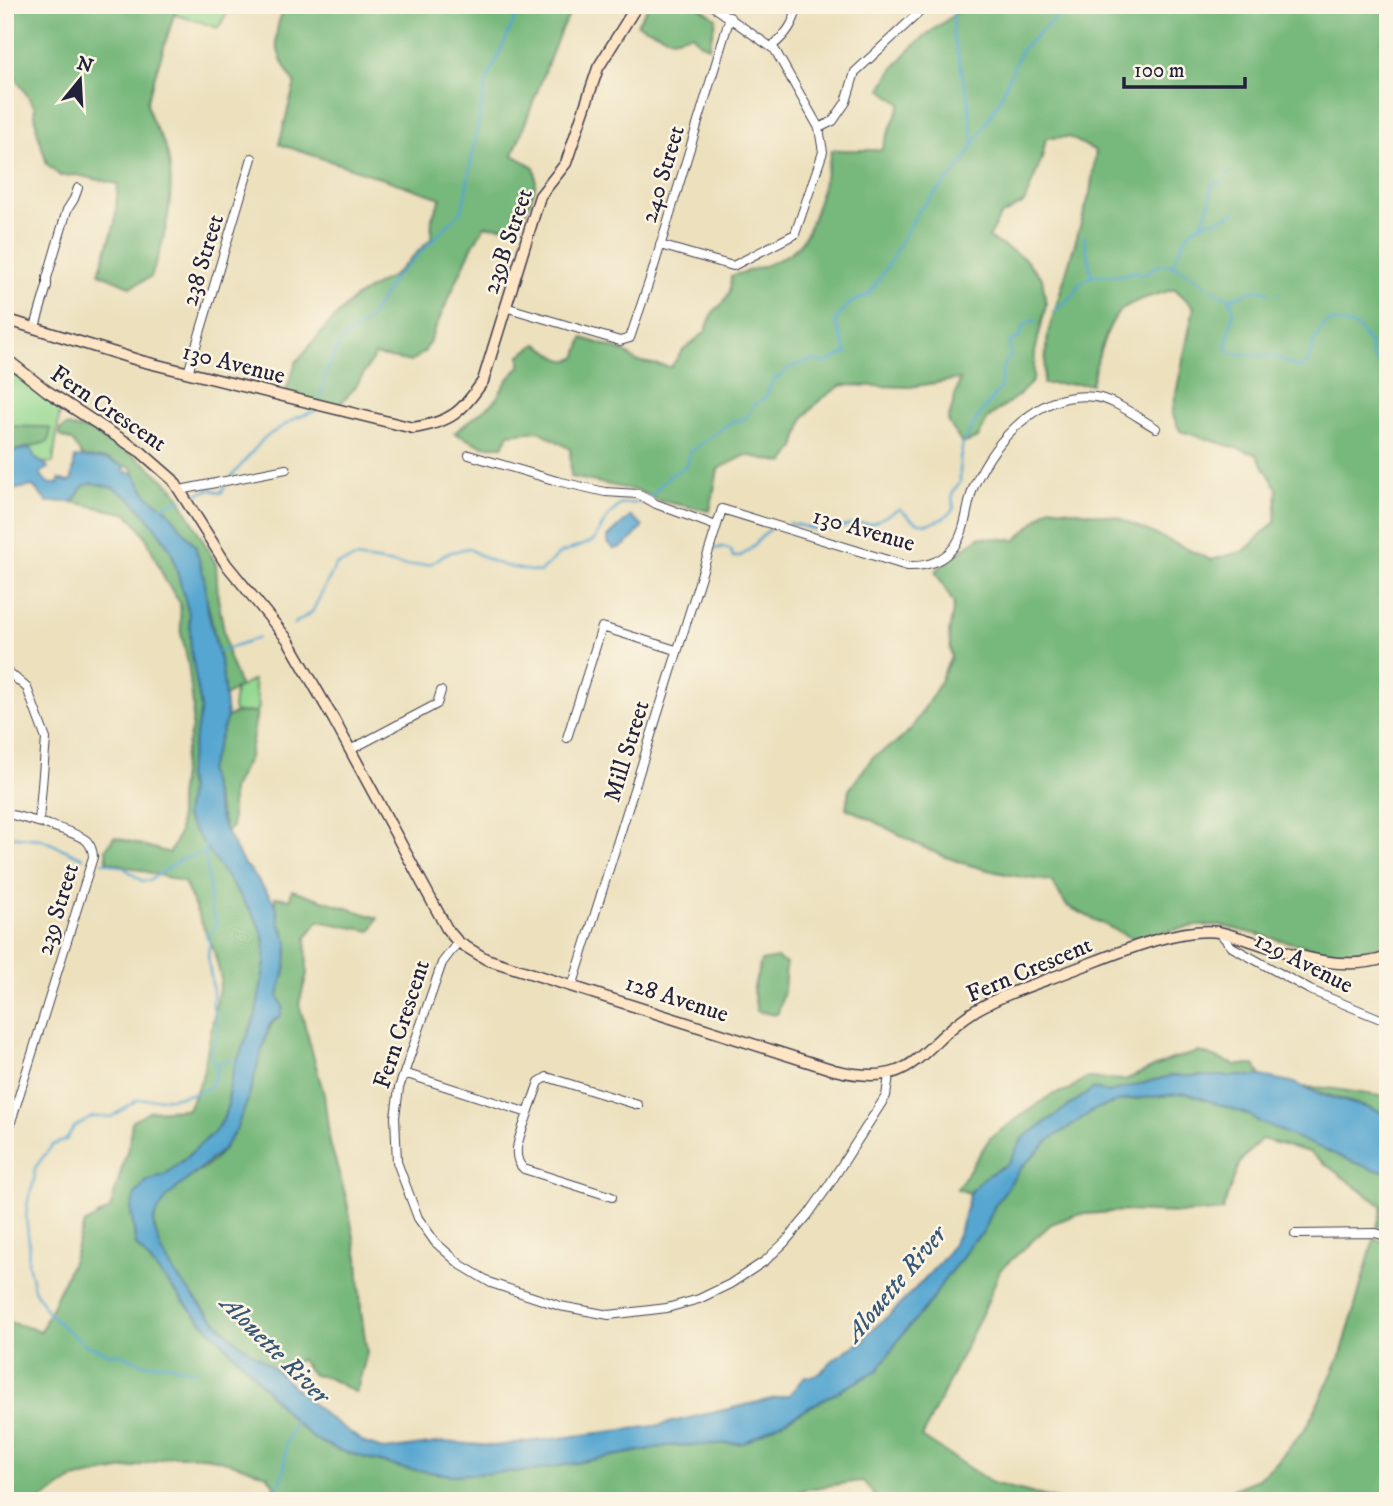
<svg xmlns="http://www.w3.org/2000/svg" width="1393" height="1506" font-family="'IM FELL DW Pica',serif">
	<rect width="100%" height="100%" fill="#fcf5e5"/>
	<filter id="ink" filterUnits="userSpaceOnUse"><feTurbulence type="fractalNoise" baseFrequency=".0143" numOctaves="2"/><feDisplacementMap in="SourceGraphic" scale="14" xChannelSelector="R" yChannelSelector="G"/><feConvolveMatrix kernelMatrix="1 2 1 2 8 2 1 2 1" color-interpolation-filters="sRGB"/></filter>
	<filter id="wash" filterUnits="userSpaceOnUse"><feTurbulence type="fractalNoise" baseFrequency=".00686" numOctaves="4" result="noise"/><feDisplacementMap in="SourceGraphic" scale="28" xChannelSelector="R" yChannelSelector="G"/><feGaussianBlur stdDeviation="1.57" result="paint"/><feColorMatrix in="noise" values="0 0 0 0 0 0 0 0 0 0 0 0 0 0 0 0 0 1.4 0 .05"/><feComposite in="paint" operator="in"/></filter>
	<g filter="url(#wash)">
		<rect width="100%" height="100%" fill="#ece0bd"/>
		<path fill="#94d891" stroke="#5b7d66" stroke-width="2" d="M177,5H232L218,28C203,22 190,19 175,15Z
			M5,365L60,410L53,463L5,461Z
			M253,680L259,706L257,712L236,713L233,709L235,690Z"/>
		<path fill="#77b87b" stroke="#4c6d5b" stroke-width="2" d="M5,5H177L147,101C149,123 162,134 167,152C177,190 165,241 151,277L131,287L99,273L115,223L118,184L76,175L60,176L47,164L37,130L34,106L5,61Z
			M286,5H575L560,32L513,155L534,167C541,185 528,204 521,221L510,227L485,226L472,247L425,351L411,362L375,355L355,388L335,409L284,397L296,362L326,327L354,298L394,275L431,239L432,218L441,198L279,144L295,83C276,56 269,36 286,5Z
			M649,5H696L716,18L709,47L700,43L692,34L672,39L637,24Z
			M968,5H1388V942L1383,946L1354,952L1326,951L1218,925L1195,926L1131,938L1067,906L1051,881C1006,876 960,866 919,845C895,833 872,819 846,808L849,790L873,757L900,740L911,729L937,688L951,657L949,632L954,604L935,571L979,537L1016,540L1050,507L1117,517L1211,560L1244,551L1275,522L1277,488L1256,454L1180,431L1172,413L1194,307L1175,289C1159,294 1131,300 1119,312C1105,328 1096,364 1091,384H1043L1048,333L1090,193L1096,151L1069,137L1046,138L1042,158L1024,203L1000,216L989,238L1024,258L1042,278L1046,305L1035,352L1033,381L1020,394L988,418L978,438L962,444L948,421L960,379L910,387L842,385L820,400L804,417L795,447L784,463L746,455L718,469L710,511L657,500L639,491L571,477L570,449L539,431L509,434L503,446H482L454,433L494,402L509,378L520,367V355L537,344C553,351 560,366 576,358L583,338L625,352L636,361L671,367L683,350L705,332L713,312L724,302L730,291L731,276C754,269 778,264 796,248C814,232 825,175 832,150H881L901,104L881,89C900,50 934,29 968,5Z
			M5,426L44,427L51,429L48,442L5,453Z
			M66,426L98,432L146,464L175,490L216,564L218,598L229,658L240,686L224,697L222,669L195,546L167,510L148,496L133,473L134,471L131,467L124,466L107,459L83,457L72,441L60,436V430Z
			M92,483L114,488L132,500L147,516L171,550L181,585L189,614L191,650L201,709L187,775L189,790L185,817L256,919L264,939L265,963L256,1015L234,1068L229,1090L228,1104L223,1120L213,1133L180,1163L166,1174L147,1181L135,1194L131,1210L136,1245L192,1311L249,1370L285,1412L314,1439L338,1450L401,1468L451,1475L532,1471L667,1446L744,1443L878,1370L901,1336L932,1300L945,1278L962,1258L969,1244L983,1233L995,1205L1021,1168L1048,1141L1096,1108L1124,1100L1187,1093L1249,1115L1351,1161L1374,1169L1388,1171V1230L1377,1227L1382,1206L1309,1152L1261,1139L1240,1162L1222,1211L1182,1213L1123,1211L1076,1215L1051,1224L1000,1270L986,1305L922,1437L992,1483L1063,1501H879L863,1481C823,1485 784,1494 744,1501H265L275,1486L267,1475L235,1464L203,1456H171L134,1467L73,1479L40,1501H5V1321L41,1331L72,1262L84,1224L110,1209L129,1144L132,1121L149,1111L188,1109L202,1078L221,978L214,951L184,882L107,861L106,849L114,837L170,853L179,833V798L184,758L192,727L193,705L188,662L181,633L180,603L165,580L145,535L128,514L73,502L82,487Z
			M257,712L249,757L232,790V827L226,832C219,812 215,792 207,772L227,717L236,713Z
			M292,890L378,918L371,931L318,921L306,938L307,974L299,1004L324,1095L330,1143L346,1197L358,1258L361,1311L367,1353L356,1393L327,1377L313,1375L300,1359L280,1376C265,1362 249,1352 234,1339C207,1316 136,1244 159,1206C174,1182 214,1168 226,1145C233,1131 242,1116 247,1102C258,1070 261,1034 283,1007L278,996L286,966L284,930L279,923L275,897L290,899Z
			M777,958L786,964L784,991L778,1013L774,1015L757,1011L753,990L761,961Z
			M1200,1052L1236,1065H1255L1261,1076H1171L1109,1092L1093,1089L1023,1138L1009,1163L983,1178L970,1193L957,1189L990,1138L1051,1095L1068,1090L1086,1078L1125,1080L1172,1059Z
			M1303,1087L1328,1088L1388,1097V1114Z
			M1374,1239L1388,1243V1501H1167L1226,1492L1258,1479L1277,1462L1308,1425L1342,1352Z"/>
		<path fill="#55a6d0" stroke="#3c6486" stroke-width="2" d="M31,448L35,458L47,466L48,468L40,473C46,482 48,486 59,483V479L68,482L72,480L75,457L107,459L124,466L125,472L133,473L148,496L167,510L195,546L204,577L208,611L222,669L227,717L208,772C212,783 213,793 216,804C221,826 234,845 244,865L248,867L276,905L279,923L288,942L286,966L278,996L283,1007L280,1017L273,1020L269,1026L247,1102L235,1132L223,1149L167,1197L154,1218V1228L162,1251L175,1274L204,1309L234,1339L268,1364L325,1415L365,1443L385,1450L444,1442L494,1446L655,1426L789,1395L805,1376C820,1379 826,1364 837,1357C845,1351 857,1344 866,1340V1335L894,1311L945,1257L959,1233L970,1193L983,1178L1009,1163L1023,1138L1093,1089L1109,1092L1171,1076H1261L1291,1082L1323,1095L1388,1114V1171L1374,1170L1351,1161L1257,1121L1249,1115L1187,1093L1124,1100L1096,1109L1048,1141L1021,1168L995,1205L983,1233L970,1244L962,1258L945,1278L932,1300L901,1336L878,1370L744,1443L667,1446L532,1471L451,1475L402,1468L338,1450L314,1439L285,1412L249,1369L192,1311L136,1245L131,1209L135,1194L147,1181L166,1174L180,1163L213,1133L223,1120L228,1104L229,1090L234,1068L256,1015L265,963L264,939L256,919L185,817L189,790L187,775L201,709L191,650L189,614L171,550L147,516L132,500L114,488L92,483L82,487L73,502H47L33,486L5,491V453Z
			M631,516L643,526C635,535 627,548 614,549L608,543V537Z"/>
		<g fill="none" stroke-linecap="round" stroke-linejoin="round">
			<path stroke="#55a6d0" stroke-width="2.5" d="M953,5V34L968,98L973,146
				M1227,175L1230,173
				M1201,225L1211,199V187L1214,183L1222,181
				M1084,236L1092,277
				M1172,267C1179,252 1184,231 1203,223C1215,219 1224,220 1235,212
				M1278,294H1280
				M1230,299L1258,289L1269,292
				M1053,312L1074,295L1078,285L1094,275H1124L1134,271L1143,275C1148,273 1152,268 1157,266C1180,257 1211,293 1230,299L1234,311L1226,346L1231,353L1277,357L1298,368L1303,367L1309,359L1315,340L1325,324L1334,321L1357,327L1371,345V356L1380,363
				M320,398L327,371L339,343L370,318L393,279L462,211L486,83L521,5
				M232,476L264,438L296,418L315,411
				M188,497L211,489L221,493L225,487
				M650,497L668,477L687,465L690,452L731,422L746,418L754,404L765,398L773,380L783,374L788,368L813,360C827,368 833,356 847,353L835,321L849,304L868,295L881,277L919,210L951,177L965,160L1000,99L1021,50L1054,19L1078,5
				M159,507L182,500
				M789,523L819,530H832L856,523L871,524L899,509C905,512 908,517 913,520C927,529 945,520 954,508C951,497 951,491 960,483V459L963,443L976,420L1000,388L1003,367L1011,355L1009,342L1019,338C1023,329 1024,320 1036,321
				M715,549L722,547L731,550L733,557C747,558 757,539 769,530
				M294,624L312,612L336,565L356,558L407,566L430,564L448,553L468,548C494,565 509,568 540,572L559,554L593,541L609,515L621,504L645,502
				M215,653L258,638
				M5,836L41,839L83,858
				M103,862L123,867L142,881H149L182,859L204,853
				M216,1064L228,1060L238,1065
				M199,1369L193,1371L167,1364H144L120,1354H111L86,1345L61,1325L48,1313L34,1289L28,1263L29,1242L26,1218L28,1200L34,1182L35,1168L46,1153L53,1145L66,1140L74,1127L92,1117H111L137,1100L171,1098L198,1093L211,1086L218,1068C203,1053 217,1046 218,1028C219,1022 214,1014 213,1007C212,1001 214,996 213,991C212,975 205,959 210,943L206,936L214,931L217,925L211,909L205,846
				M272,1501L284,1470L286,1444L296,1418"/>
		</g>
	</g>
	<g filter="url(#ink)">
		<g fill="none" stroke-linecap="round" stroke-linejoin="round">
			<defs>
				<path id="street" d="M771,47C786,35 794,24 798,5
					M819,128L833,121L846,102L855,72L927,5
					M660,245L733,266L795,234L823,152L819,128L775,50L711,5
					M505,307L620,341L630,338L652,273L730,17
					M35,327L47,286V278L67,210L74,199L78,188
					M188,373L252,158
					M469,455L557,481L605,492L638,494L656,504L716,526
					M180,490L286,469
					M5,669L27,688L46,739L39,821
					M567,738L602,627L676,650
					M350,750L437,704L441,691
					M5,813C23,818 74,830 87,841C91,846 93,851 93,857L5,1141
					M1219,932L1232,947L1310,990L1378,1018
					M458,942L442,963L399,1088L395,1117L397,1162L418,1218L435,1242L461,1265L491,1283L560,1306L609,1315L667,1308L699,1299L730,1284L765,1261L785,1242L808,1215L829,1185L886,1096L889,1075
					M572,987L722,509L907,566C926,567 942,562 954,547C967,530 966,505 974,486C994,441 1040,389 1095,397C1116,400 1138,418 1156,428
					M404,1073L528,1113L539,1082L547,1077L638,1105
					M528,1113C523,1130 508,1155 524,1169L612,1197
					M1295,1234L1376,1233L1388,1237"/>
				<path id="secondary" d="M5,319L141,361L413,428C451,422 462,412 483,381L540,196L566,163L598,68L637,5
					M5,358L47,391L141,452L173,480L226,564L288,640L334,720L447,929L458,942L486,959L834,1070C919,1090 915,1048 976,1010C1005,993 1039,983 1070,971C1111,956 1176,926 1219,932C1274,945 1332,977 1388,957"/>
			</defs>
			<use href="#street" stroke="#403e4e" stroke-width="10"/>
			<use href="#secondary" stroke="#403e4e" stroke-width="13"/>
			<use href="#street" stroke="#fff" stroke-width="8"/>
			<use href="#secondary" stroke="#fde5c5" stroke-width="10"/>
		</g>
	</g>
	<g text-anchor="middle" stroke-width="5" stroke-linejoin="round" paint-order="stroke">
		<g font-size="24" fill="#22223b" stroke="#fcf5e5">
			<text transform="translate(662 174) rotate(-73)" y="8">240 Street</text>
			<text transform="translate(507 241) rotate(-71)" y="8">239B Street</text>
			<text transform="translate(202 260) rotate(-73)" y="8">238 Street</text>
			<text transform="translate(234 363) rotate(14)" y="8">130 Avenue</text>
			<text transform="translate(109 408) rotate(34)" y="8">Fern Crescent</text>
			<text transform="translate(864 529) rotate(16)" y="8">130 Avenue</text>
			<text transform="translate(626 751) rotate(-73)" y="8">Mill Street</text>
			<text transform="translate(57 909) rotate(-73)" y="8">239 Street</text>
			<text transform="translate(1304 962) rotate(27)" y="8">129 Avenue</text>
			<text transform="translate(1029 969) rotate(-23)" y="8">Fern Crescent</text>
			<text transform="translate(677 998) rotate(18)" y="8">128 Avenue</text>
			<text transform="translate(401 1024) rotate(-72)" y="8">Fern Crescent</text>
		</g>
		<g font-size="26" font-style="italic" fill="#365777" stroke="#fcf5e5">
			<text transform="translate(895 1283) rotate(-50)" y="9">Alouette River</text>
			<text transform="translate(276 1349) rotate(45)" y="9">Alouette River</text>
		</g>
	</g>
	<rect width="1393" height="1506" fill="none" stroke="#fcf5e5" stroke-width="28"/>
	<g transform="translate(80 80) rotate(18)" stroke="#fcf5e5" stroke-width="5" paint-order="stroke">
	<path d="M0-5L12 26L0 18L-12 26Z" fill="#22223b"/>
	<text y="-10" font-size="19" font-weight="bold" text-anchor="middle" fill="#22223b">N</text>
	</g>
	<path d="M1124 77v10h121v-10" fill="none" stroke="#22223b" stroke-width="3.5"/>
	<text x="1134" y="77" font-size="21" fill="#22223b" stroke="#fcf5e5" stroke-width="5" paint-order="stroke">100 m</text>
</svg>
